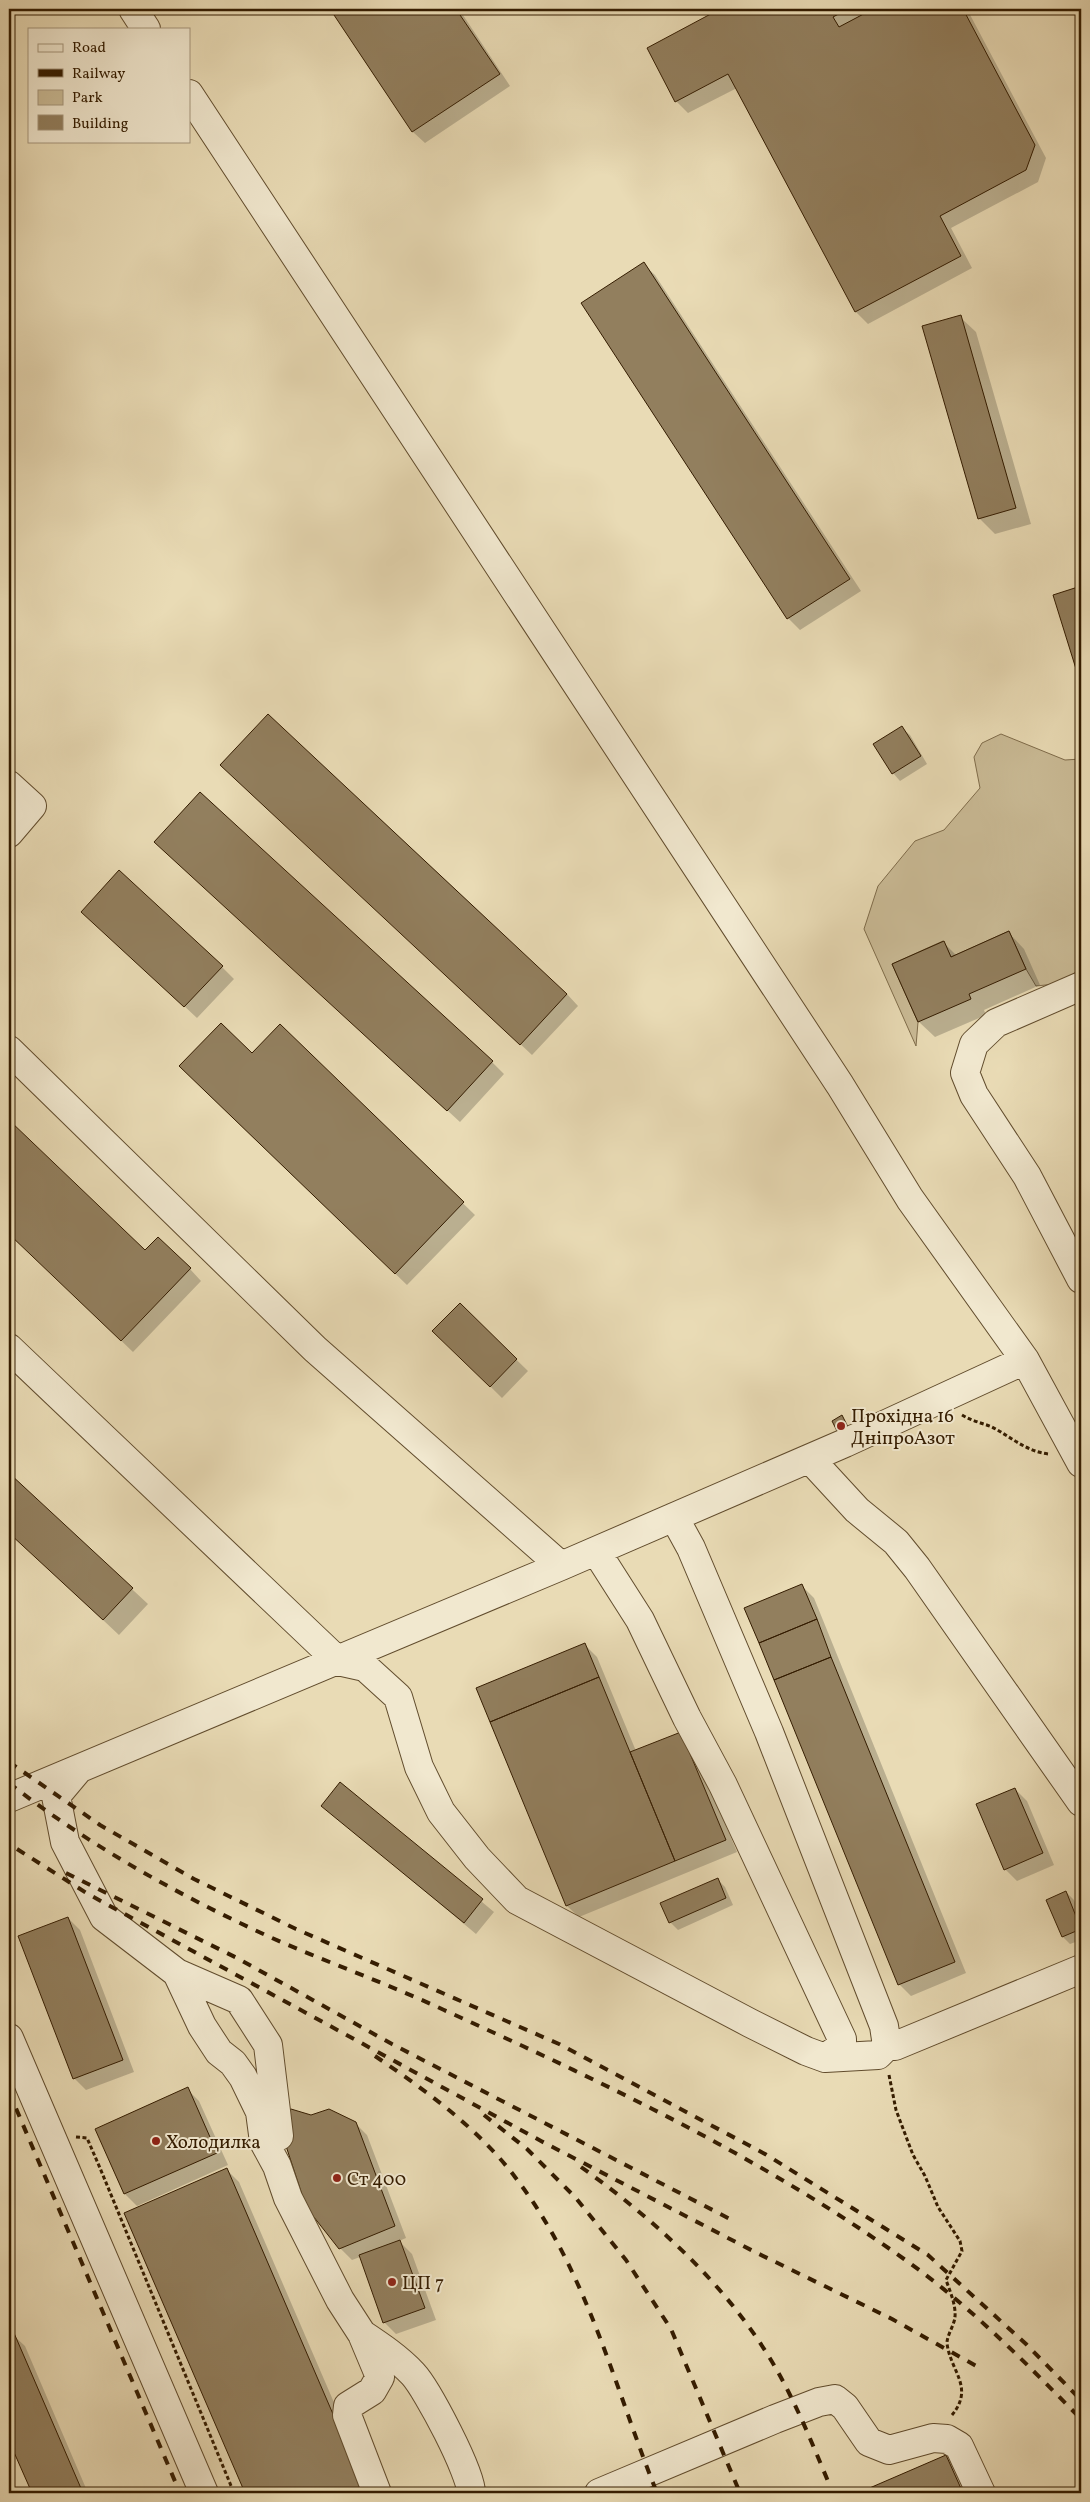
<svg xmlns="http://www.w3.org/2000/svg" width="1090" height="2502" font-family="Vollkorn,serif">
	<rect width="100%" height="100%" fill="#e9dbb5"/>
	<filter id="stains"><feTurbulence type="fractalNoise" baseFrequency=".004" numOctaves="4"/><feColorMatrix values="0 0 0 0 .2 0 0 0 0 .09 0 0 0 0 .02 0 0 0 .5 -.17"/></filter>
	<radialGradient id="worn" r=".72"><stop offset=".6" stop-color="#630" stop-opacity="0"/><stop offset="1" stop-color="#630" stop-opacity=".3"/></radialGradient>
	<path fill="#cabb96" stroke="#7f6c4b" d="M1001,734L1065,760L1081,759V978L1074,982L1036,986L1026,969L1009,931L951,957L943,941L892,964L918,1022L916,1046L864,929L878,886L915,841L944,830L980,788L974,757L982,743Z"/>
	<path fill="#0003" d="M331,9H459L510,86L425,143L413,132Z
		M723,9H967L1046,158L1038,182L951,228L972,268L868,324L856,312L737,88L688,113L676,101L648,48Z
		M643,264L655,275L861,591L800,630L788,618L583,303Z
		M960,317L976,332L1031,524L995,534L979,518Z
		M1081,588V681L1055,596Z
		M902,728L910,735L927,764L900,781L893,773Z
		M234,777L567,994L578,1006L532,1055Z
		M168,854L492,1062L504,1074L460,1122Z
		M95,923L222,967L234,979L197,1018Z
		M1009,933L1024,949L1040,985L984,1010L986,1015L935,1037L919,1022L894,964L943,942L957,956Z
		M280,1026L475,1215L407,1285L192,1078L252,1055Z
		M9,1122L145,1252L190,1269L201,1281L133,1352L9,1233Z
		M460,1305L528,1371L502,1398L434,1331Z
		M9,1475L148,1604L119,1635L9,1532Z
		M802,1586L814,1598L966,1973L911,1996L899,1984Z
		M585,1645L597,1657L636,1751L692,1745L737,1852L579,1917L567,1906Z
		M341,1784L494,1912L476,1934L323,1806Z
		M1015,1789L1027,1801L1054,1865L1017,1881L1005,1869Z
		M717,1879L725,1887L733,1905L678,1930L670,1922Z
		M1066,1892L1074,1900L1081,1917V1940L1070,1944L1063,1937Z
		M68,1918L80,1930L134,2072L86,2090L74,2078Z
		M187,2089L199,2101L228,2165L137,2206L125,2194L97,2129Z
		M311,2116L355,2123L367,2135L406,2238L399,2241L412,2254L436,2320L396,2334L384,2322L360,2257L352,2260L340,2248Z
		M227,2170L239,2182L373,2493H246L125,2213Z
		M13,2335L25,2346L88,2493H33L9,2437V2337Z
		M946,2456L958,2468L969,2493H862Z"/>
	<path fill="#927f5e" stroke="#341c00" d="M330,9H456L500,74L412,132Z
		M720,9H848L833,17L839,27L873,9H963L1035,145L1026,170L940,216L961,256L855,312L728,74L675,102L647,48Z
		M644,262L850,579L787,619L581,303Z
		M961,315L1016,508L978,519L922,326Z
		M1081,586V685L1053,595Z
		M268,714L567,994L520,1045L220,765Z
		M902,726L921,756L892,774L873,744Z
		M1081,727V744L1076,728Z
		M200,792L493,1061L447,1111L154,842Z
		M119,870L223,966L184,1007L81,912Z
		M1009,931L1026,969L969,994L971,999L918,1022L892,964L944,941L951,957Z
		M221,1023L252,1053L280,1024L464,1202L395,1274L179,1066Z
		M9,1120L145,1250L158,1237L191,1268L121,1341L9,1234Z
		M460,1303L517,1359L490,1387L432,1331Z
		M842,1415L850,1431L840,1437L832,1421Z
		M9,1473L133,1588L103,1620L9,1533Z
		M802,1584L817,1619L759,1643L744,1608Z
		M817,1619L831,1657L774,1680L759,1643Z
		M585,1643L599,1677L490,1722L476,1688Z
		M831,1657L955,1962L898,1985L774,1680Z
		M599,1677L675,1861L566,1906L490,1722Z
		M681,1732L726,1840L675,1861L630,1752Z
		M340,1782L483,1899L464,1923L321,1806Z
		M1015,1788L1043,1853L1004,1870L976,1804Z
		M718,1878L726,1898L669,1923L660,1903Z
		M1066,1891L1081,1929L1062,1937L1046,1900Z
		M68,1917L123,2060L73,2079L18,1936Z
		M188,2087L217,2153L124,2194L95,2129Z
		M291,2109L311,2115L329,2109L356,2122L395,2226L339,2249L306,2207L287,2149L280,2116Z
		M227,2168L367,2493H245L124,2213Z
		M400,2240L425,2308L383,2323L359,2255Z
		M14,2333L83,2493H32L9,2441V2335Z
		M946,2455L963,2493H858Z"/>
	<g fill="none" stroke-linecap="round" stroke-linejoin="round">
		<defs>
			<path id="minor" d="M133,9L146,29
				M189,94L840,1085L910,1199L1025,1360L1081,1463
				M9,785L32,806L9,833
				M1081,986L996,1023L974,1044L965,1073L974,1095L1027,1176L1081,1279
				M9,1050L315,1349L561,1566
				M9,1348L338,1661L365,1667L398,1697L419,1767L441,1812L477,1858L517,1900L750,2023L806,2051L825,2058L842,2046V2039L723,1785L687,1718L640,1620L596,1551
				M810,1459L857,1510L896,1542L917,1568L1081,1802
				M674,1517L691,1548L769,1732L884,2026L887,2046L878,2055L825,2058
				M77,1771L56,1796L65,1842L104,1917L177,1973L239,2000L268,2045L279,2136
				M9,1798L561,1566L845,1443L1025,1360
				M177,1973L202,2026L219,2052L233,2063L243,2077L260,2112L264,2142L277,2166L288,2198L340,2300L362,2334L380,2377L372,2391L348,2406L347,2415L377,2493
				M9,2038L204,2493
				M887,2046H895L1081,1969
				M362,2334C380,2346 398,2358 413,2374C427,2389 472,2474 471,2493
				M599,2493L775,2419L819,2402L835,2399L845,2407L869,2442L889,2450L933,2438L947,2439L959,2446L981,2493"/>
		</defs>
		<use href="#minor" stroke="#614c2d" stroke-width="30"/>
		<path stroke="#341c00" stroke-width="3" stroke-dasharray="4 2.5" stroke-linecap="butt" d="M962,1415C972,1421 982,1423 992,1427C1011,1437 1027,1452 1049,1454
			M889,2075L896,2110L913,2155L925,2176L938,2207L960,2241L962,2251L946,2280C950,2291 956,2305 955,2317C954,2326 947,2335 947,2343C950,2371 975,2387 952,2415
			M76,2137L87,2138L100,2168L234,2493"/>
		<use href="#minor" stroke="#f1e8cf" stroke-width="28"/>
		<path stroke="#341c00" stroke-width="4" stroke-dasharray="9 9" stroke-linecap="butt" d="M9,1762L100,1825L194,1879L296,1929L559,2044L765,2154L928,2255L1026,2344L1081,2400
			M9,1783C91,1847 185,1899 281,1942C335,1965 390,1985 444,2010C603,2082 761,2157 904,2259C969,2305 1025,2362 1081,2419
			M17,1849L88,1894L541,2141L755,2252L892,2319L980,2368
			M66,1873L237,1958L392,2044L730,2219
			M375,2056C425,2090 478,2128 515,2177C587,2270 614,2386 657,2493
			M9,2092L180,2493
			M484,2115L527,2149L575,2197L626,2260L671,2329L740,2493
			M581,2167C651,2217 720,2279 766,2352C794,2396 813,2446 833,2493"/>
	</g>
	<g fill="#8f2418" stroke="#f1e8cf" stroke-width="2">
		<circle cx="841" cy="1426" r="5"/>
		<circle cx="156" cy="2141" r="5"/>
		<circle cx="337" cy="2178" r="5"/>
		<circle cx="392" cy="2282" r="5"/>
	</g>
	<g text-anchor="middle" stroke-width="4" stroke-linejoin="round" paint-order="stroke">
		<g font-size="19" fill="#341c00" stroke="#f1e8cf" text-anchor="start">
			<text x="851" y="1422">Прохідна 16<tspan x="851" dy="22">ДніпроАзот</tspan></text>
			<text x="166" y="2148">Холодилка</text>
			<text x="347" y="2185">Ст 400</text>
			<text x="402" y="2289">ЦП 7</text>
		</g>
	</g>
	<rect width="1090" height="2502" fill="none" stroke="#e9dbb5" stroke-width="30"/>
	<rect x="10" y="10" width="1070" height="2482" fill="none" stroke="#341c00" stroke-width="2.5"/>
	<rect x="15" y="15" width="1060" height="2472" fill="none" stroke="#341c00"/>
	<rect x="28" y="28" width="162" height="115" fill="#f1e8cf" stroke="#a5967c"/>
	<rect x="38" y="44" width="25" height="8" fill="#f1e8cf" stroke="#a5967c"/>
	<text x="72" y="52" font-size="15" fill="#341c00">Road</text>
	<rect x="38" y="69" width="25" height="8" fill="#341c00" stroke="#a5967c"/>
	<text x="72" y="78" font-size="15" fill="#341c00">Railway</text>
	<rect x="38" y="90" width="25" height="15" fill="#cabb96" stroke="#a5967c"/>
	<text x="72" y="102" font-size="15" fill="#341c00">Park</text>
	<rect x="38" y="115" width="25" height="15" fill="#927f5e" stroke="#a5967c"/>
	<text x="72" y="128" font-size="15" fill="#341c00">Building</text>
	<rect width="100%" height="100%" filter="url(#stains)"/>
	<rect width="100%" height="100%" fill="url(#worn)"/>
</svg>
